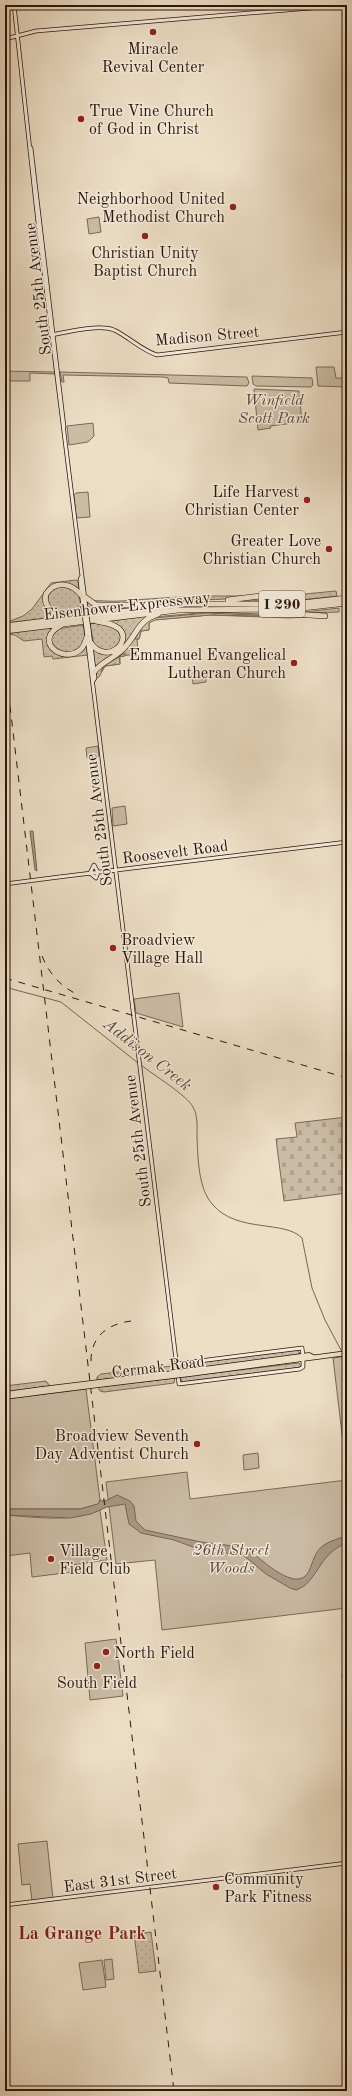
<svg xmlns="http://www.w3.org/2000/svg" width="352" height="2096" font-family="'Old Standard TT',serif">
	<defs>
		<pattern id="grass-dots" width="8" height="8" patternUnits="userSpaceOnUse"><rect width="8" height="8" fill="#ccbca6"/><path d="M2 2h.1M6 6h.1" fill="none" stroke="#afa18e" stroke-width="1.8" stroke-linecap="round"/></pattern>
		<pattern id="forest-firs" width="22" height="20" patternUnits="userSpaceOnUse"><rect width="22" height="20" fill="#ccbca6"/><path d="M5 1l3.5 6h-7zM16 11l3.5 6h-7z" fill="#afa18e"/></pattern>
		<pattern id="cemetery-stones" width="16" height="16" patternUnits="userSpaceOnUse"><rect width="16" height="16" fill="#ccbca6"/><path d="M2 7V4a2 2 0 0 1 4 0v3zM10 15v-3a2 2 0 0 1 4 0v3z" fill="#afa18e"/></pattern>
	</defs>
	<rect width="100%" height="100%" fill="#eddec6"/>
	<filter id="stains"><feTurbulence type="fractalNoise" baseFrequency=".005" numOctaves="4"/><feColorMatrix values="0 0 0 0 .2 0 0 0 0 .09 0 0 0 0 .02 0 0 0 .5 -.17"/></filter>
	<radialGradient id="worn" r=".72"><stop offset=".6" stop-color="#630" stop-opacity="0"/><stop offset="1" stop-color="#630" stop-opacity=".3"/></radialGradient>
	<path fill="url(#grass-dots)" stroke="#7b6858" d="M76,580L78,581L80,592L58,584L44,597L56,615L55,617L5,623L23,616L32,609L51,583Z
		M57,587H68L79,595L82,613C68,615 57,614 47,603L49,593Z
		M336,591L337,596L290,601L242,600Z
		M200,596H243C225,601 206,599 188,600C160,601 116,611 90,601C100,600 111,602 121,601C148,599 174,597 200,596Z
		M87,602H88L133,607L89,612Z
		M210,612L315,616L290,618L210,615L153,620L149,623V630L141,631L139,639H137L138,654L120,656V664L105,666L99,677L96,678V672L133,639L153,617Z
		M147,616L126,645L95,668L92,646L98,653H108L124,639L112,623V621Z
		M95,623C107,626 120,625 121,641L114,648L104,651L94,645L90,624Z
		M83,625C84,631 86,637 83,643C76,658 55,653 50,640L57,629Z
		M51,628L49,646L70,655L86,644L88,655L53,659L52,656L44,657L42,639L24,641L15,635L5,634Z
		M296,1350L300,1353L296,1356L179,1370L180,1365Z
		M299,1363L301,1366L297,1368L182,1382L180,1377Z
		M172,1366L175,1371L97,1381V1377L101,1374Z
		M175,1378L174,1383L104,1392L100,1391L98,1387Z
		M46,1381L50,1386L5,1392V1386Z
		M151,1932L156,1971L139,1973L134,1934Z"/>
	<path fill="url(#forest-firs)" stroke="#7b6858" d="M339,608V612L304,613L305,612Z
		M207,613L301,617L210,615L155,620L149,623V630L141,631L139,639H135L144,624L154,618Z
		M125,653V656L119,657L120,664L105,666L101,672L103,667Z"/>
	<path fill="url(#cemetery-stones)" stroke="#7b6858" d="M347,1117V1162L344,1163L347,1193L284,1201L276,1139L297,1137L295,1123Z"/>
	<path fill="#ccbca6" stroke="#7b6858" d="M99,217L101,232L89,234L87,219Z
		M316,367H334L336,378H342L343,367H347V387L318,386Z
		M5,371L54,372L55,374L30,373V381H5Z
		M60,372L247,377L249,383L247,386L169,383L168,378L163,377L63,375L64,382H62Z
		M252,376L312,378L313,385L311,387L256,386L253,384Z
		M254,389L299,391L302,422L270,426L271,428L258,430Z
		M93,423L94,436L88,442L69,445L67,426Z
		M88,492L90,517L76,518L74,495L76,493Z
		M205,671L206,682L193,684L192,673Z
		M98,746L99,756L87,758L86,748Z
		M125,806L127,824L113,826L112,808Z
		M179,993L183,1027L136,1013L134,999Z
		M347,1356V1476L333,1358Z
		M86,1389L100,1500L98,1504L80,1509H5V1399Z
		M258,1453L259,1468L244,1470L243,1455Z
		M187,1472L190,1499L347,1480V1608L162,1630L155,1560L116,1564L106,1482Z
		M100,1510L107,1560L72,1565L73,1572L32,1577L30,1553L5,1556V1515C36,1517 70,1523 100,1510Z
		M116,1639L123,1696L90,1700L85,1643Z
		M343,1673H347V1716L342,1675Z
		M47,1841L53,1899L32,1901L30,1884L22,1885L18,1844Z
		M112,1959L114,1979L106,1980L104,1960Z
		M102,1960L106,1987L83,1990L79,1963Z"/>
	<path fill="#ab9986" stroke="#776455" d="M30,831H33L37,871L35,870Z
		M117,1495L130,1501L134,1506L136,1521L145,1530L201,1542L242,1547L248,1549C261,1559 297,1595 309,1571C313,1562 315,1551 324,1545C331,1540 340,1539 347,1535V1543C318,1553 318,1583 296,1590L290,1588L266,1574L243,1555L201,1550L174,1540L141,1533L129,1524L125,1504L107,1507L91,1514L70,1518L5,1515V1509H80L98,1504L100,1500L105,1501Z"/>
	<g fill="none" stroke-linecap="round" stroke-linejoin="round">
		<path stroke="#776455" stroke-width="1" d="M5,985L12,989L61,1002L138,1063
			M141,1065C152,1074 188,1096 193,1107C198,1115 197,1128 197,1137C198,1158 198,1189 213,1205C237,1233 285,1220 302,1238L312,1288L325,1320L342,1352
			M344,1355L347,1361"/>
		<defs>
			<path id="secondary" d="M14,5L40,241L86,608
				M5,39L36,31L347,5
				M31,148L64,427
				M51,335C67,332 99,324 114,330C129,337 141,350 157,355L347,332
				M81,577L80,580L83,608
				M86,629L179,1384L300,1369L303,1367V1360
				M89,629L95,678L93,681
				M90,873L94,865L98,872
				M90,873L96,878L98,872
				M59,877L347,842
				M176,1364L302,1348L303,1356
				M5,1905L347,1863"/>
			<path id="primary" d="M189,1371L309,1355L313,1357
				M190,1374L347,1353
				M107,1381L165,1374
				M107,1384L165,1377
				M5,1394L42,1389
				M5,1397L43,1392"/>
			<path id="motorway" d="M85,597L96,605H154
				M228,600L269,595
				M262,612L325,616
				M70,617C58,614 42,610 46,594C56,579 73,584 82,596
				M61,625C32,641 63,664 80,650C84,647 85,642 87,637
				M5,626L185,604H293L347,598
				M5,631L178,610L293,609L347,603
				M90,642C107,667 134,640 118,628C111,623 104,623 96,621
				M94,672C100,663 112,659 121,651C137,637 136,621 158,614"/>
		</defs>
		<use href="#secondary" stroke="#2a140b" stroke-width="4.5"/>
		<use href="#primary" stroke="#2a140b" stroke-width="5.5"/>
		<use href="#motorway" stroke="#2a140b" stroke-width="6"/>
		<use href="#secondary" stroke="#f3eada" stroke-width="3"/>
		<use href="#primary" stroke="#eddec6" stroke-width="4"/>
		<use href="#motorway" stroke="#eddec6" stroke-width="5"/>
		<path stroke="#2a140b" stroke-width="1" stroke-dasharray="7 7" stroke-linecap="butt" d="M5,664L174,2091
			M42,956C49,974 62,988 79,995
			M5,978L347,1078
			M91,1361C91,1336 108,1324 131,1321"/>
		<defs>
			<path id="secondary-bridge" d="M83,608L86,629
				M86,608L89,629
				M5,884L59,877"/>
			<path id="primary-bridge" d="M165,1374L189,1371
				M165,1377L190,1374
				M42,1389L107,1381
				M43,1392L107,1384"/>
		</defs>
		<use href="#secondary-bridge" stroke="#2a140b" stroke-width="4.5" stroke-linecap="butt"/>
		<use href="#primary-bridge" stroke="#2a140b" stroke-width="5.5" stroke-linecap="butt"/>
		<use href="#secondary-bridge" stroke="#f3eada" stroke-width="3"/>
		<use href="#primary-bridge" stroke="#eddec6" stroke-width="4"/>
	</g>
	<g fill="#8f2418" stroke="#f3eada" stroke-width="1.5">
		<circle cx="153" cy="32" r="4"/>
		<circle cx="81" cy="119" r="4"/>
		<circle cx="233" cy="207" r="4"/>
		<circle cx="145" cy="236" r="4"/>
		<circle cx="307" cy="500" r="4"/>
		<circle cx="329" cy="549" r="4"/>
		<circle cx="294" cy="663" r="4"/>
		<circle cx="113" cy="948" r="4"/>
		<circle cx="197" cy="1444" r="4"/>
		<circle cx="51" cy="1559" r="4"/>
		<circle cx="106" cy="1652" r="4"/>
		<circle cx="97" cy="1666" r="4"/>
		<circle cx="216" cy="1887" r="4"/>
	</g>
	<g text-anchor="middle" stroke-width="3" stroke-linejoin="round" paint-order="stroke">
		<rect fill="#f3eada" stroke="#665449" stroke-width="1" x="259" y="591" width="46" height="26" rx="3"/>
		<g font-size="15" font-weight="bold" fill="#2a140b">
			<text x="282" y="609">I 290</text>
		</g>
		<g font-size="16" fill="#2a140b" stroke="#f3eada" text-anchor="start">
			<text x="153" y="54" text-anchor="middle">Miracle<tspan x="153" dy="18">Revival Center</tspan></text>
			<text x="89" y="116">True Vine Church<tspan x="89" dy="18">of God in Christ</tspan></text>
			<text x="225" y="204" text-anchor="end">Neighborhood United<tspan x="225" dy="18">Methodist Church</tspan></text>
			<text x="145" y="258" text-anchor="middle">Christian Unity<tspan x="145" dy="18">Baptist Church</tspan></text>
			<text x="299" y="497" text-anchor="end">Life Harvest<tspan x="299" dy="18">Christian Center</tspan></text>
			<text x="321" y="546" text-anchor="end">Greater Love<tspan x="321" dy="18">Christian Church</tspan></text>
			<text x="286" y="660" text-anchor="end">Emmanuel Evangelical<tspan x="286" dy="18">Lutheran Church</tspan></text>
			<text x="121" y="945">Broadview<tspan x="121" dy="18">Village Hall</tspan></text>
			<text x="189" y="1441" text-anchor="end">Broadview Seventh<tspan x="189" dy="18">Day Adventist Church</tspan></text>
			<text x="59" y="1556">Village<tspan x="59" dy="18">Field Club</tspan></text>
			<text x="114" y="1658">North Field</text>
			<text x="97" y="1688" text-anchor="middle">South Field</text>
			<text x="224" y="1884">Community<tspan x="224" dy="18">Park Fitness</tspan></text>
		</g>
		<g font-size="16" fill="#2a140b" stroke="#f3eada">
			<text transform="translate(37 289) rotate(-97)" y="6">South 25th Avenue</text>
			<text transform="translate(207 335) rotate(-5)" y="6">Madison Street</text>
			<text transform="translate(127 605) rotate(-6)" y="6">Eisenhower Expressway</text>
			<text transform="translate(98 820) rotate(-97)" y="6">South 25th Avenue</text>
			<text transform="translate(175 851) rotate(-7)" y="6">Roosevelt Road</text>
			<text transform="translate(137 1141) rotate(-97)" y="6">South 25th Avenue</text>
			<text transform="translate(158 1366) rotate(-7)" y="6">Cermak Road</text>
			<text transform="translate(120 1879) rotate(-7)" y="6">East 31st Street</text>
		</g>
		<g font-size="16" font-style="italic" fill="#5b463a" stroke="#f3eada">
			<text x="274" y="405">Winfield<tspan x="274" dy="18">Scott Park</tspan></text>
			<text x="231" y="1555">26th Street<tspan x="231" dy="18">Woods</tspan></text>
		</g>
		<g font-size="17" font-style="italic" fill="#5e493c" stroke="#f3eada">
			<text transform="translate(148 1054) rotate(38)" y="6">Addison Creek</text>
		</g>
		<g font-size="18" font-weight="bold" fill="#7a1f14" stroke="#f3eada">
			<text x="82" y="1939">La Grange Park</text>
		</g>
	</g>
	<rect width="352" height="2096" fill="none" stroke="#eddec6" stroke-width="20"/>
	<rect x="6" y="6" width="340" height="2084" fill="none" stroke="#2a140b" stroke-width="2"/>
	<rect x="10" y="10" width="332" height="2076" fill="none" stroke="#2a140b"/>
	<rect width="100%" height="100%" filter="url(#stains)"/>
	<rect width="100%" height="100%" fill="url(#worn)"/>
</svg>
